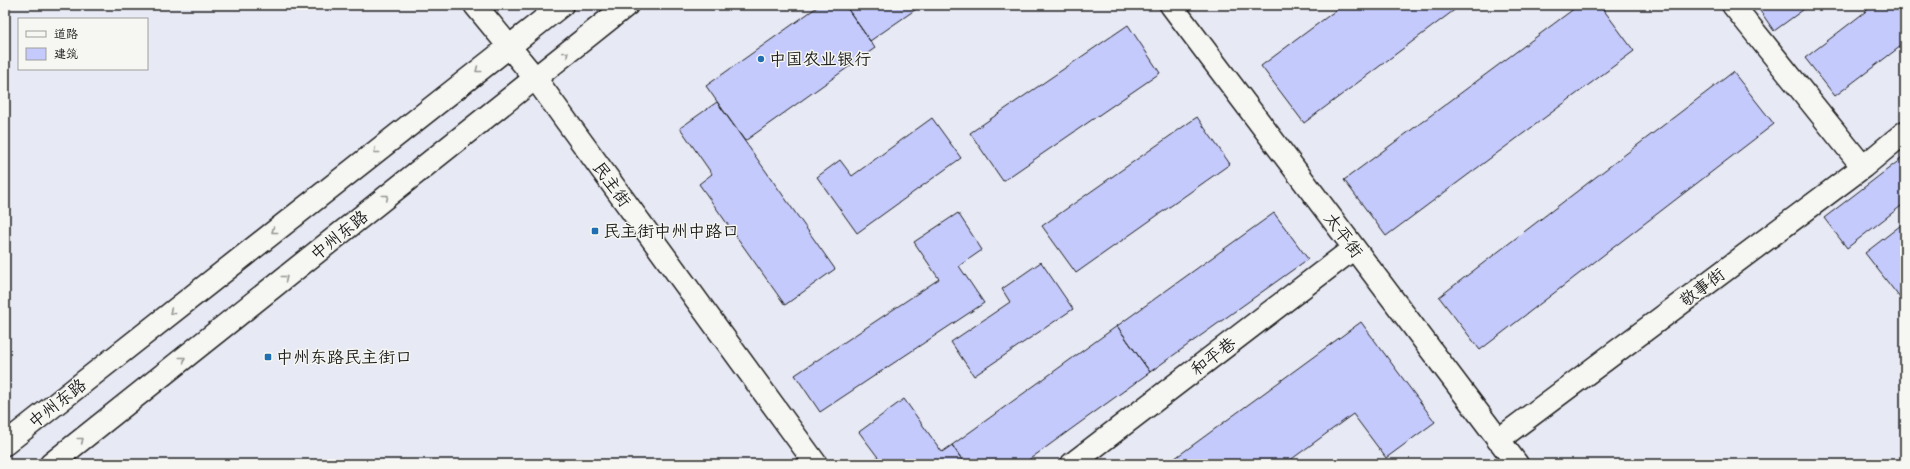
<svg xmlns="http://www.w3.org/2000/svg" width="1910" height="469" font-family="'Indie Flower','LXGW WenKai TC',sans-serif">
	<rect width="100%" height="100%" fill="#e7e9f5"/>
	<filter id="ink" filterUnits="userSpaceOnUse"><feTurbulence type="fractalNoise" baseFrequency=".025" numOctaves="2"/><feDisplacementMap in="SourceGraphic" scale="8" xChannelSelector="R" yChannelSelector="G"/><feConvolveMatrix kernelMatrix="1 2 1 2 8 2 1 2 1" color-interpolation-filters="sRGB"/></filter>
	<g filter="url(#ink)">
		<path fill="#c4cafc" stroke="#1c1c1c" d="M820,5H845L875,48L745,141L706,86Z
			M845,5H922L870,41Z
			M1343,5H1461L1304,123L1261,66Z
			M1579,5H1600L1634,51L1386,236L1344,180Z
			M1756,5H1806L1807,7L1774,31Z
			M1874,5H1905V43L1835,96L1805,58Z
			M1128,25L1160,73L1003,181L970,133Z
			M1733,72L1774,124L1480,350L1439,297Z
			M717,102L835,269L785,305L699,184L712,174L680,128Z
			M1197,117L1230,164L1076,273L1042,226Z
			M932,118L961,158L857,233L817,177L840,160L852,176Z
			M1905,156V203L1847,248L1824,218Z
			M958,213L982,250L959,266L984,303L820,412L795,375L939,279L914,242Z
			M1274,213L1308,259L1150,372L1117,326Z
			M1905,222V294L1900,298L1865,253Z
			M1041,262L1073,309L974,376L951,342L1010,302L1002,289Z
			M1361,322L1435,422L1386,458L1353,414L1285,464H1167Z
			M1117,326L1150,372L1023,464H965L952,445Z
			M904,399L942,452L952,445L965,464H883L859,432Z"/>
		<g fill="none" stroke-linecap="round" stroke-linejoin="round">
			<defs>
				<path id="minor" d="M475,5L535,78L816,464
					M1171,5L1517,464
					M1733,5L1863,167
					M1498,440L1863,167L1905,132
					M1072,464L1354,248"/>
				<path id="major" d="M5,444L562,5
					M51,464L627,5"/>
			</defs>
			<use href="#minor" stroke="#1c1c1c" stroke-width="25"/>
			<use href="#major" stroke="#1c1c1c" stroke-width="25"/>
			<use href="#minor" stroke="#f6f6f2" stroke-width="22"/>
			<use href="#major" stroke="#f6f6f2" stroke-width="22"/>
		</g>
		<defs><path id="oneway-chevron" d="M-2-3.5L2.5 0L-2 3.5" fill="none" stroke-width="1.6" stroke-linecap="round" stroke-linejoin="round"/></defs>
		<g stroke="#949492">
			<use href="#oneway-chevron" transform="translate(566 54) rotate(-39)"/>
			<use href="#oneway-chevron" transform="translate(478 70) rotate(142)"/>
			<use href="#oneway-chevron" transform="translate(376 151) rotate(142)"/>
			<use href="#oneway-chevron" transform="translate(386 197) rotate(-39)"/>
			<use href="#oneway-chevron" transform="translate(274 231) rotate(142)"/>
			<use href="#oneway-chevron" transform="translate(285 278) rotate(-39)"/>
			<use href="#oneway-chevron" transform="translate(172 312) rotate(142)"/>
			<use href="#oneway-chevron" transform="translate(183 359) rotate(-39)"/>
			<use href="#oneway-chevron" transform="translate(81 440) rotate(-39)"/>
		</g>
	</g>
	<g fill="#1f6fb2" stroke="#f6f6f2" stroke-width="1.5">
		<circle cx="761" cy="59" r="4"/>
		<rect x="591" y="227" width="8" height="8" rx="2"/>
		<rect x="264" y="353" width="8" height="8" rx="2"/>
	</g>
	<g text-anchor="middle" stroke-width="3" stroke-linejoin="round" paint-order="stroke">
		<g font-size="17" fill="#1c1c1c" stroke="#f6f6f2" text-anchor="start">
			<text x="769" y="65">中国农业银行</text>
			<text x="603" y="237">民主街中州中路口</text>
			<text x="276" y="363">中州东路民主街口</text>
		</g>
		<g font-size="17" fill="#1c1c1c" stroke="#f6f6f2">
			<text transform="translate(612 184) rotate(54)" y="6">民主街</text>
			<text transform="translate(339 235) rotate(-39)" y="6">中州东路</text>
			<text transform="translate(1344 235) rotate(53)" y="6">太平街</text>
			<text transform="translate(1702 287) rotate(-37)" y="6">敬事街</text>
			<text transform="translate(1213 356) rotate(-37)" y="6">和平巷</text>
			<text transform="translate(57 403) rotate(-38)" y="6">中州东路</text>
		</g>
	</g>
	<rect width="1910" height="469" fill="none" stroke="#f6f6f2" stroke-width="20"/>
	<rect x="10" y="10" width="1890" height="449" fill="none" stroke="#1c1c1c" stroke-width="1.5" filter="url(#ink)"/>
	<rect x="18" y="18" width="130" height="52" fill="#f6f6f2" stroke="#9f9f9c"/>
	<rect x="26" y="31" width="20" height="6" fill="#f6f6f2" stroke="#9f9f9c"/>
	<text x="54" y="38" font-size="12" fill="#1c1c1c">道路</text>
	<rect x="26" y="48" width="20" height="12" fill="#c4cafc" stroke="#9f9f9c"/>
	<text x="54" y="58" font-size="12" fill="#1c1c1c">建筑</text>
</svg>
